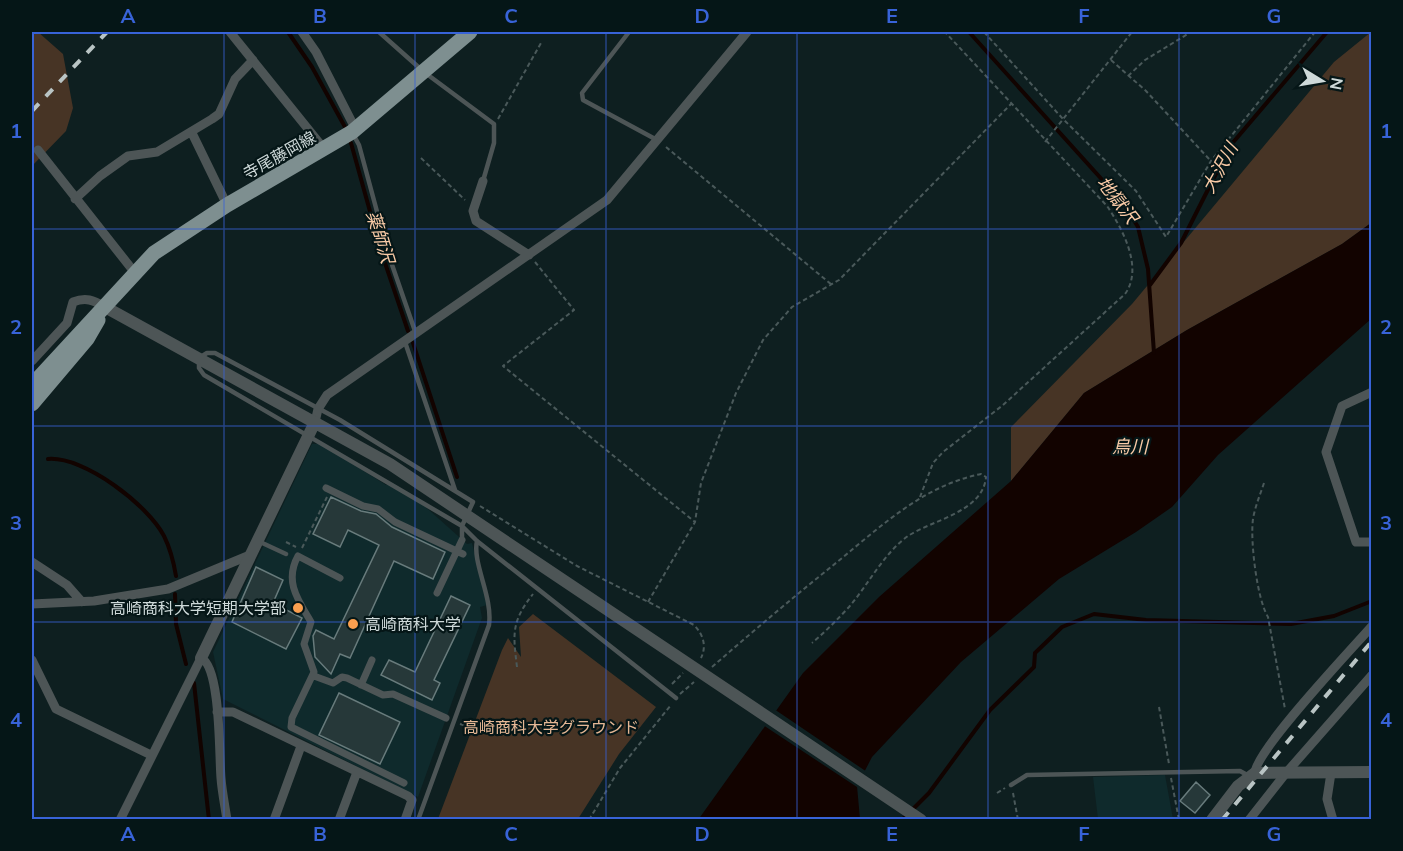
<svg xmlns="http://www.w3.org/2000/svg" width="1403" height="851" font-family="Mulish,'Noto Sans JP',sans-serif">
	<rect width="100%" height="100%" fill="#0e1f20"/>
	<path fill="#0f2a2c" d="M312,444H321L386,485L393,483L420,502L467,544L472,543L487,605L480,607L482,618L478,629L418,797L223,699L213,652Z
		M1165,775L1173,819H1098L1093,777Z"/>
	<path fill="#473425" d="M32,32H38L63,54L73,108L66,131L32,166Z
		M1371,32V223L1342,244L1187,330L1084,393L1011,481V427L1132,304L1334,62Z
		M533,614L656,707L619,754L578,819H438L502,650L508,638L521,657L519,627Z"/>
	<path fill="#120300" d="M1371,223V319L1218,455L1172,507L1136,532L1059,579L961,662L872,757L857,786L860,819L698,820L803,673L879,597L1011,481L1084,393L1187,330L1342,244Z"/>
	<path fill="#0e1f20" d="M774,709L867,772L860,789L763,725Z"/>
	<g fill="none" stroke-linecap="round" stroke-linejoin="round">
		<path stroke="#120300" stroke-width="4" d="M288,32L312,67L345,127
			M969,32L1124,204L1138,227L1148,269L1154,353
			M351,143L381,251L408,331
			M1150,285L1181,243L1230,146L1327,32
			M413,343L457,477
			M48,459C84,456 148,505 164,536C170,548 174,564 176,576
			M175,594L176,624L186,664
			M194,683L209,820
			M902,820L929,793L990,710L1034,667L1035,653L1062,627L1094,614L1146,620L1291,624L1334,616L1372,601"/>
	</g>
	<path fill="#263839" stroke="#687b7c" stroke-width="1.5" d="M331,497L361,511L376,514L392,527L445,552L433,579L394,561L350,658L340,654L331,674L315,657L313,636L316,630L334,639L379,545L348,530L340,547L313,534Z
		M256,567L283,580L273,603L302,618L286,649L232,622Z
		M451,596L470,605L434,680L440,683L432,700L381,675L389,660L415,672Z
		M339,693L400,722L380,764L319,735Z
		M1196,782L1210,795L1195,813L1180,801Z"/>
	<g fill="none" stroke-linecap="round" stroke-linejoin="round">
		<path stroke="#4a595a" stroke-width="2" stroke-dasharray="4.5 3" stroke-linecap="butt" d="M984,32L1063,119L1136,191L1166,237L1211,161L1315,32
			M1111,60L1146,91L1210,160
			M1128,76L1145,60L1191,32
			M498,119L541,43
			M1045,142L1132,32
			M666,147L832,285
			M421,158L465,200
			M535,262L574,310L503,366L695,522
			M1264,483C1260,495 1255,507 1253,519C1250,541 1257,599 1268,617L1285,709
			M920,497L933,463L943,452L1003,405L1125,294C1144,268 1122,228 1107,206L945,32
			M480,506L577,566L694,625C703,634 707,646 701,658
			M286,542L296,547
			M302,548L327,497
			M648,602L695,522L701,483L736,393L763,340L792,307L839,280L1012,103
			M517,667C513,634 511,622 533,594
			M712,667C751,633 791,599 831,567C877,530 921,486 981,474L986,477C983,512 932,520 908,536C884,553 868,585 849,607C837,620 825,632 812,643
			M672,684L683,673
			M680,694L694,682
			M1159,707L1169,764
			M460,724L472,728
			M1171,778L1179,820
			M997,793L1005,788
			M1013,793L1018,820
			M589,820L620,768L671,705"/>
		<path stroke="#4d5556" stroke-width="4.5" d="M379,32L424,72L494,124V143L483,181
			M629,32L582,93L583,100L657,140
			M353,134L359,145L389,256L416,334
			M405,342L455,490
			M462,540V526L473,502L340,420L215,353H207L199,358V368L204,375L462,526L477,541L676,698
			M258,541L286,554
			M1011,785L1027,775L1240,771L1249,776
			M418,820L489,625C493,597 472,563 477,541"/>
		<path stroke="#4d5556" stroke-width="7" d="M326,488L363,506L378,509L395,522L463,554
			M340,578L298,556C284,581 298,600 311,622L304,644L314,672L292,718L291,727L404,783
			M437,593L462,540
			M314,676L333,683L342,677L347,678L383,695L393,694L446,718
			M361,685L372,660"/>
		<path stroke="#4d5556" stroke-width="9" d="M230,32L325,150
			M302,32L316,52L356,130
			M192,133L227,205
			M38,150L135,273
			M483,181L473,211L476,221L529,255
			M75,199L100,176L128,156L157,152L212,119L219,114L235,79L253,60
			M32,361L67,323L73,302C86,297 93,300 105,307
			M1372,392L1342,406L1326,452L1356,542H1372
			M315,422L318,409L327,395L607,200L747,32
			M32,562L67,585L82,602
			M32,604L94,601L168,589L250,555
			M32,660L56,709L151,755
			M217,712H233L408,796L412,800L405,820
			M1255,773C1255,751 1352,649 1372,626
			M1331,773L1327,799L1333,820
			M120,820L201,658C221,667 219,756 221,778C222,792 225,806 227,820
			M274,820L301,746
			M339,820L357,772
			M1249,820L1286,773L1372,675"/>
		<path stroke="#4d5556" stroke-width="12" d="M105,307L390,464L921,820
			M201,658L315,422
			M1212,820L1238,786L1255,773L1372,772"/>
		<path stroke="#7e8f90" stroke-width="15" d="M32,385L154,253L227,205L352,132L470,32
			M32,404L87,339L98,320"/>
		<path stroke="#b9c4c4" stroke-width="4" stroke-dasharray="10 10" stroke-linecap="butt" d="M32,111L107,32
			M1222,820L1372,641"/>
	</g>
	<path fill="none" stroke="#3863d8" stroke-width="1.5" stroke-opacity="0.55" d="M224,32V820M415,32V820M606,32V820M797,32V820M988,32V820M1179,32V820M32,229H1372M32,426H1372M32,622H1372"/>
	<g fill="#fa9f4f" stroke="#051617" stroke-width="2">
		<circle cx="298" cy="608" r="6"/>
		<circle cx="353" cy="624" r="6"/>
	</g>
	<g text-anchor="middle" stroke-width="4.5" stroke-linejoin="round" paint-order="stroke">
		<g font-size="16" fill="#ced9d9" stroke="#051617">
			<text transform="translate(279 155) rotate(-29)" y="6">寺尾藤岡線</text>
		</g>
		<g font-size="16" fill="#ced9d9" stroke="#051617" text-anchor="end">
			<text x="286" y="614">高崎商科大学短期大学部</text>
			<text x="365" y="630" text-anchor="start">高崎商科大学</text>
		</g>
		<g font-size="16" fill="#e6b895" stroke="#051617">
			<text x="551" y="733">高崎商科大学グラウンド</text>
		</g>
		<g font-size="18" font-style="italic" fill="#f9caa6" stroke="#051617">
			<text transform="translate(1220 168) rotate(-61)" y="6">大沢川</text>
			<text transform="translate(1117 200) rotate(52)" y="6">地獄沢</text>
			<text transform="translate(380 237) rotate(73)" y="6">薬師沢</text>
			<text x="1130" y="453">烏川</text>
		</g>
	</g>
	<rect width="1403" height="851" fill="none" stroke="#051617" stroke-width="66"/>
	<g transform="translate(1322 81) rotate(101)" stroke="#051617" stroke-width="4.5" paint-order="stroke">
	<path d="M0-4.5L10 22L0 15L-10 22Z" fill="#ced9d9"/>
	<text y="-9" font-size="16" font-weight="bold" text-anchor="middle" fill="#ced9d9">N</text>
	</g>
	<rect x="33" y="33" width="1337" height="785" fill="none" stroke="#3863d8" stroke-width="2"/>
	<g font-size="20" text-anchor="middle" font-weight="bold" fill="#3863d8">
		<text x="128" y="23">A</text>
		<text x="320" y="23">B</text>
		<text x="511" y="23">C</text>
		<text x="702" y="23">D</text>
		<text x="892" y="23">E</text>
		<text x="1084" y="23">F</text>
		<text x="1274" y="23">G</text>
		<text x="16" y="138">1</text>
		<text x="1386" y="138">1</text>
		<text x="16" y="334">2</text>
		<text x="1386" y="334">2</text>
		<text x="16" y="530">3</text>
		<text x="1386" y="530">3</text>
		<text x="16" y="727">4</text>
		<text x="1386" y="727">4</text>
		<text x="128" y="841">A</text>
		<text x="320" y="841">B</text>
		<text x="511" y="841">C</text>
		<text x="702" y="841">D</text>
		<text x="892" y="841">E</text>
		<text x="1084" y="841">F</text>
		<text x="1274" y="841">G</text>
	</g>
</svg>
